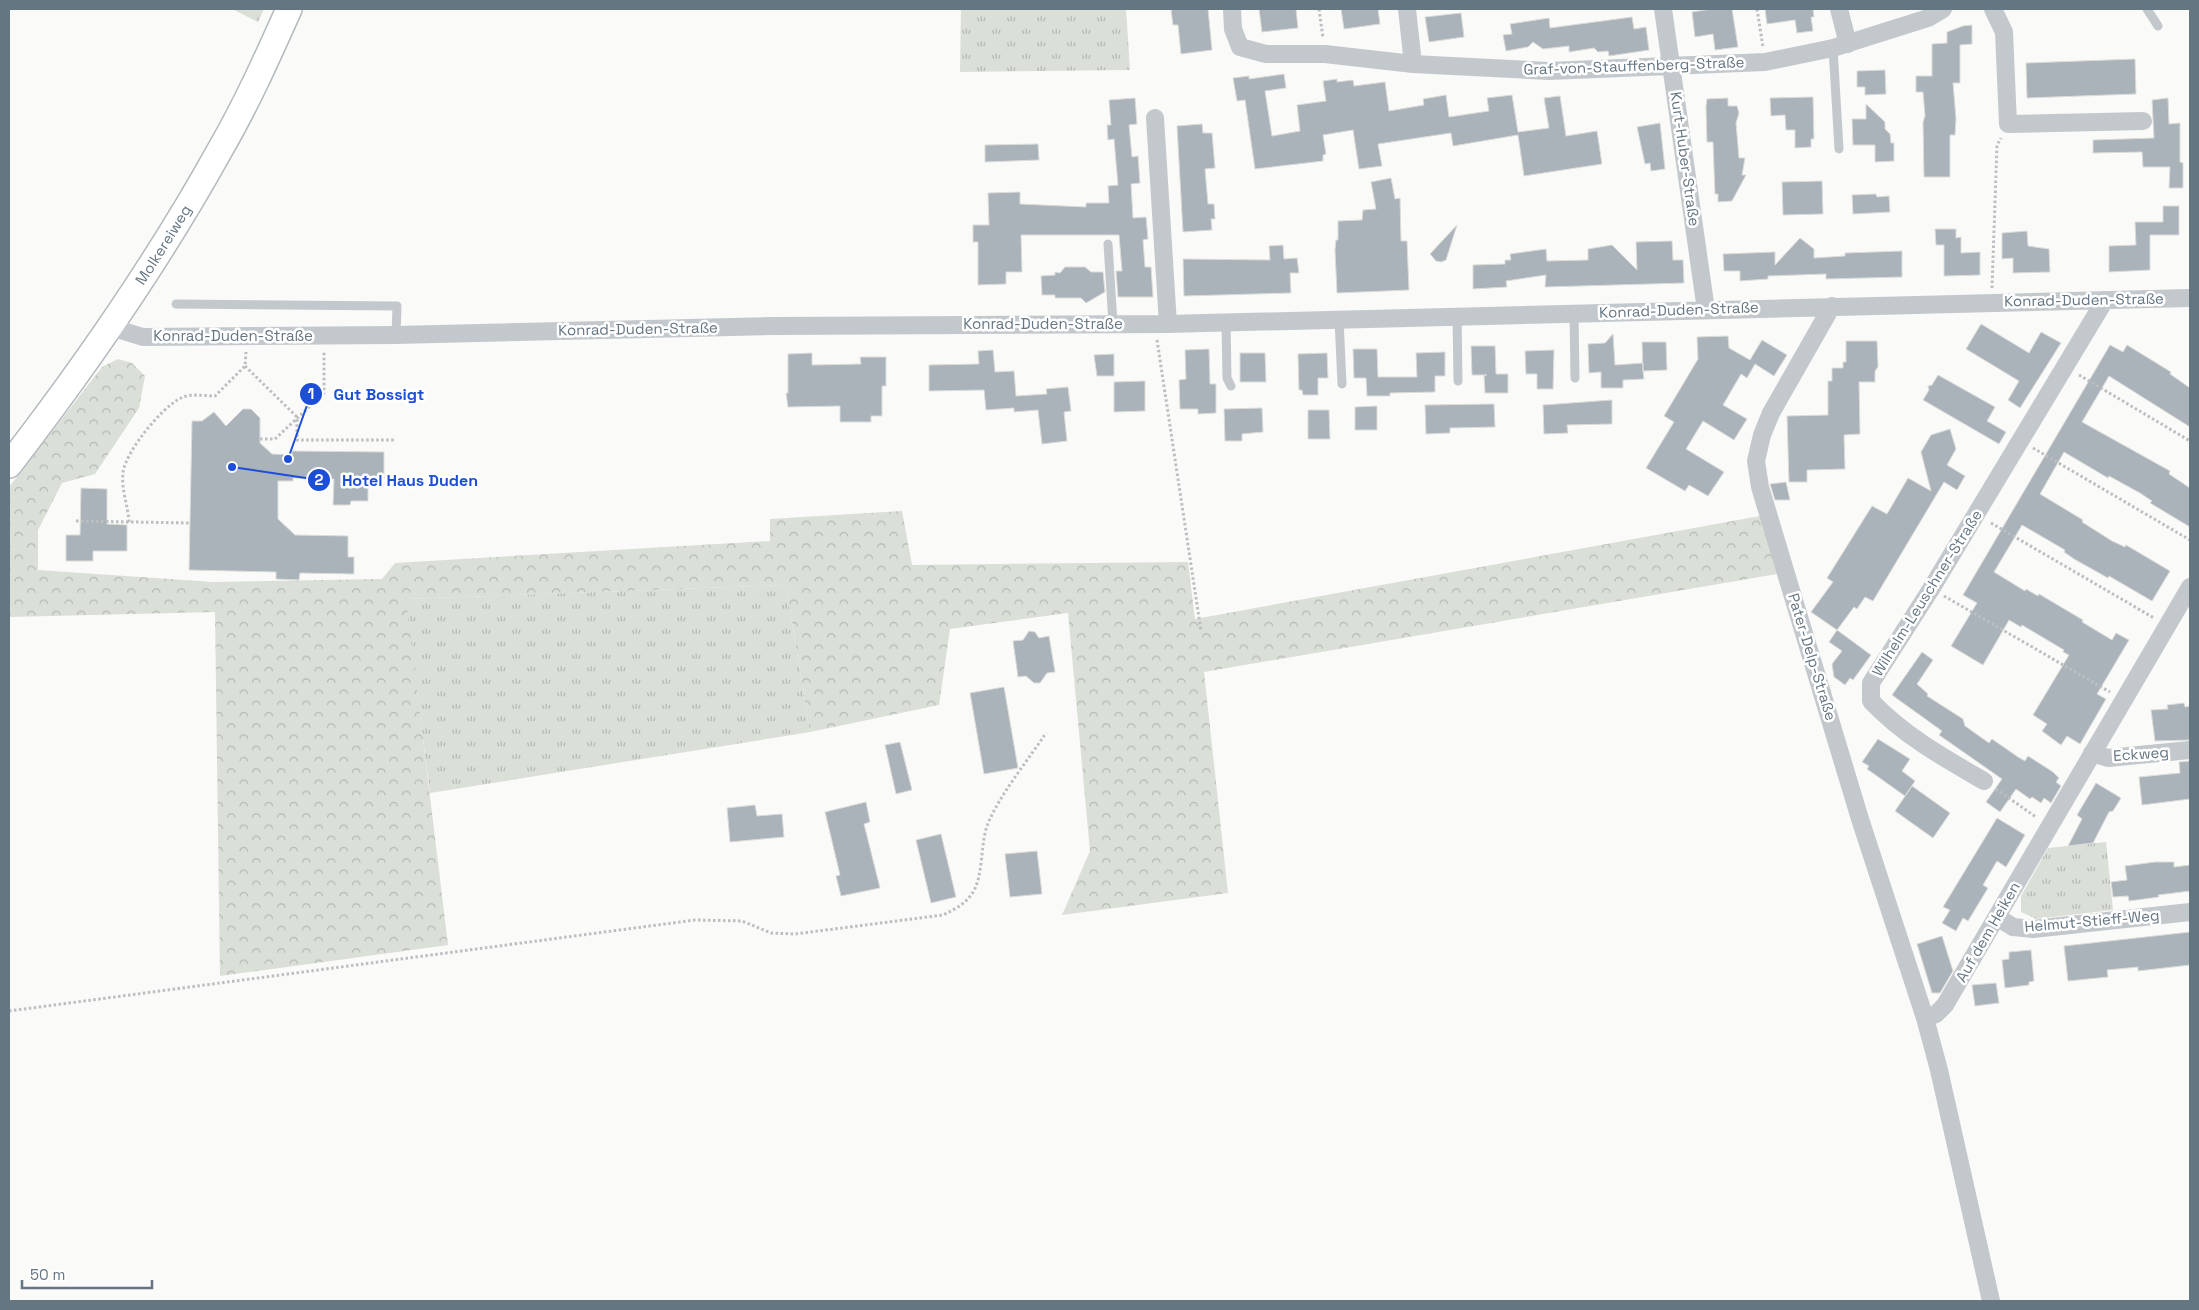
<svg xmlns="http://www.w3.org/2000/svg" width="2199" height="1310" font-family="'Space Grotesk',sans-serif">
	<defs>
		<pattern id="grass-tufts" width="24" height="20" patternUnits="userSpaceOnUse" patternTransform="scale(1.25)"><rect width="24" height="20" fill="#dadfd7"/><path d="M3 7l-1-3M5 7V3M7 7l1-3M15 17l-1-3M17 17v-4M19 17l1-3" fill="none" stroke="#b4b9b4"/></pattern>
		<pattern id="forest-crowns" width="20" height="18" patternUnits="userSpaceOnUse" patternTransform="scale(1.25)"><rect width="20" height="18" fill="#dadfd7"/><path d="M2 6a3 3 0 1 1 6 0M12 15a3 3 0 1 1 6 0" fill="none" stroke="#b4b9b4"/></pattern>
	</defs>
	<rect width="100%" height="100%" fill="#fafaf8"/>
	<path fill="url(#grass-tufts)" d="M232,9H264L258,22Z
		M961,9H1126L1130,70L960,72Z
		M786,585L810,732L430,793L405,599Z
		M2106,842L2113,910L2036,919L2021,912V896L2048,848Z"/>
	<path fill="url(#forest-crowns)" d="M118,359L132,363L145,376L139,408L95,474L62,483L38,530V570L213,582L382,579L395,563L770,541V519L902,511L912,565L1188,562L1195,619L1760,516L1777,574L1204,672L1228,893L1062,915L1090,851L1068,613L950,629L939,705L810,732L786,585L406,599L448,945L220,976L215,612L9,617V487L102,367Z"/>
	<path fill="#aab3b9" stroke="#dcdcda" d="M1179,9H1208L1212,50L1181,54L1178,25H1173L1171,10Z
		M1259,9H1296L1298,28L1262,32Z
		M1341,9H1378L1380,24L1344,29Z
		M1712,9H1732L1738,47L1715,50L1713,34L1695,37L1692,12Z
		M1765,9H1813L1814,17H1811L1813,31L1797,33L1795,20L1767,24Z
		M1461,13L1464,37L1429,42L1425,17Z
		M1632,17L1634,29L1646,27L1649,50L1609,56L1608,51L1598,52L1594,48L1569,52V46L1543,49L1533,42L1528,47L1506,51L1503,35L1512,34L1510,24L1549,18L1550,28Z
		M1972,25V44L1960,45V83H1953L1956,119L1955,135H1950V177H1924L1923,122L1925,116L1923,92H1916V76H1932V44L1947,43V32L1963,26Z
		M2135,59L2136,94L2027,98L2026,63Z
		M1885,70L1886,94L1865,95V87H1857V71Z
		M1284,74L1286,88L1265,91L1272,136L1300,131L1297,105L1326,101L1323,81L1337,79V82L1353,80L1354,86L1385,82L1389,111L1424,105L1423,99L1446,95L1449,117L1489,111L1487,98L1512,95L1518,132L1549,128L1544,98L1560,96L1566,136L1597,131L1602,164L1524,176L1518,135L1453,146L1451,133L1378,144L1382,166L1359,169L1353,130L1323,135L1326,154L1323,155V161L1255,169L1245,100L1237,101L1233,78L1249,76V79Z
		M1813,97L1814,139H1811V147L1795,148V130H1786L1785,115L1771,116L1770,98Z
		M1135,98L1137,124L1129,125L1132,157L1138,156L1140,183L1131,184L1133,218L1146,217L1148,239L1143,240L1145,267H1151L1153,297H1118L1116,271H1122L1119,235H1021L1022,272H1006V284L978,285V242H973V225H989L988,193L1020,192V204L1086,207V203H1109L1108,186L1118,185L1114,139L1108,140L1107,125H1111L1109,100Z
		M1728,98V106H1737L1739,113L1736,123L1739,158H1745L1742,175H1746L1732,201L1718,202V194H1715L1713,142H1707L1706,107L1707,99Z
		M2168,98L2169,124L2180,123V162L2183,163V188H2169L2170,167H2143L2142,152L2093,153V140L2154,138L2152,100Z
		M1866,104L1885,122V129L1890,134L1891,143H1894V161L1875,162V145H1853L1852,119H1866Z
		M1660,123L1665,169L1651,171L1650,163L1645,164L1637,127Z
		M1202,124L1203,133H1212L1215,168L1205,169L1208,204H1214L1215,219H1211L1212,230L1183,232L1177,126Z
		M1038,144L1039,160L985,162V145Z
		M1391,178L1395,199L1400,198L1401,241H1407L1409,290L1337,293L1335,250L1336,240H1338V221L1362,220L1363,210L1376,209L1371,182Z
		M1822,181L1823,214L1783,215L1782,182Z
		M1876,194L1877,197L1889,196L1890,212L1853,214L1852,195Z
		M2163,206H2179V235H2150V270L2109,272V246L2136,245L2135,222H2163Z
		M1457,225L1446,260L1441,262L1436,261L1430,254Z
		M1935,229H1956V238L1961,237V253L1980,252V275L1944,276V245H1936Z
		M2027,231L2028,246L2049,249L2050,272L2013,273V258L2002,259V233Z
		M1800,238L1814,249V258L1845,256V253L1902,251V277L1826,279V274L1768,276V279L1740,281V271H1724L1723,254L1775,252V265Z
		M1672,241L1673,260H1683L1684,283L1545,287L1546,275L1506,281L1507,287L1473,289V265L1505,264V260H1511L1510,254L1546,249L1547,261L1588,260V249L1612,245L1637,270L1636,242Z
		M1283,245L1284,259L1297,258L1299,273H1290L1291,293L1184,296L1183,259L1270,260L1269,246Z
		M1065,267H1085L1091,272H1103L1105,292L1086,303L1081,298H1055V295H1042L1041,276L1055,275V272L1060,273Z
		M1981,324L2029,353L2041,332L2061,343L2020,408L2008,400L2019,381L1966,349Z
		M1613,334L1615,365L1643,363V371L1642,342H1666L1667,370L1643,371L1644,379L1623,380V388H1601V372L1589,373L1588,344L1605,343Z
		M1728,336L1729,348L1750,360L1762,340L1787,355L1774,376L1755,364L1747,378L1741,374L1723,405L1747,419L1734,440L1703,421L1686,449L1724,472L1708,496L1689,485L1685,491L1646,468L1674,422L1664,416L1698,359L1697,337Z
		M1846,341H1877L1878,367L1875,371V382H1859L1860,434L1844,435L1845,469L1807,470V482H1789L1787,416L1828,415V381H1832V368H1843V362H1846Z
		M2110,345L2123,352L2127,345L2171,372L2170,374L2190,388V427L2109,376L2082,422L2170,471L2169,474L2190,488V527L2150,503L2152,501L2140,493L2109,476L2108,478L2064,452L2040,494L2083,520L2082,522L2112,541L2125,547L2126,545L2170,571L2152,601L2109,576L2108,578L2074,559L2064,552L2065,550L2022,525L1994,572L2025,591L2026,589L2038,596L2039,594L2083,620L2082,622L2112,640L2116,633L2129,640L2097,694L2106,699L2080,744L2067,736L2061,745L2042,731L2047,724L2033,715L2069,655L2063,652L2064,650L2022,625L2021,627L2009,620L1983,665L1951,646L1977,603L1963,595Z
		M1471,346H1495L1496,374H1508V393H1485L1484,375H1487H1472Z
		M1209,349L1210,384H1216V413L1198,414V409H1180L1179,380L1186,379L1185,350Z
		M1353,349H1377L1378,377H1417L1416,353L1445,352V376H1435V392L1390,393V396H1367L1366,378H1354Z
		M993,350L995,372L1014,371L1016,396L1047,394L1046,389L1068,387L1071,411L1064,412L1067,441L1042,444L1038,410L1014,412V408L986,410L984,390L929,391V365L979,364L978,351Z
		M1554,350L1553,389H1537V374H1526L1525,351Z
		M812,353V365L861,364L860,357H886V386H882V416H871V422H840V406L788,407L786,393H788V354Z
		M1240,353H1265L1266,382H1240Z
		M1327,353L1328,378H1318V395H1303L1302,390H1299L1298,354Z
		M1114,354V376H1097L1094,355Z
		M1938,375L1995,407L1987,421L2006,432L1999,444L1923,400L1929,390L1928,386L1932,385Z
		M1145,381V411L1114,412V382Z
		M1612,400V424L1567,425L1568,433L1544,434L1543,405Z
		M1494,404L1495,427L1450,428V433L1426,434L1425,405Z
		M1377,406V430H1355V407Z
		M1262,408L1263,432L1242,434V441H1225L1224,409Z
		M243,409H251L260,418V443L272,454L292,455V451L384,452V479H368V501H351L350,505H333L334,479L293,478V481H278V519L295,535L348,536V557H354V574L300,573L299,580L276,579V572L189,570L192,421H202L214,412L226,426Z
		M1308,410H1329L1330,439H1308Z
		M1950,429L1956,449L1947,465L1965,476L1957,490L1944,482L1873,601L1865,597L1857,609L1854,607L1837,630L1811,612L1833,582L1827,578L1872,506L1887,514L1908,478L1931,491L1921,452L1931,435Z
		M1786,482L1790,500H1775L1770,484Z
		M81,488L107,489V524L127,525V551H93V561H66V535H80Z
		M1837,630L1871,655L1853,680L1850,678L1845,685L1834,677L1832,664L1842,651L1829,642Z
		M1029,631L1035,632L1039,638L1049,636L1055,672L1047,673L1040,683H1034L1026,676L1018,677L1013,641L1023,640Z
		M1922,652L1933,660L1917,684L1928,694L1927,696L1963,719L1965,726L1989,743L1992,739L2018,757L2025,761L2028,756L2053,772L2059,778L2056,782L2061,786L2051,803L2044,798L2041,803L2032,797L2030,799L2016,789L2000,812L1986,802L2002,779L1939,735L1942,731L1892,695Z
		M1004,687L1018,768L984,774L970,693Z
		M2184,703L2185,707L2190,706V740L2155,741L2151,710L2168,709L2167,705Z
		M1878,739L1910,759L1902,771L1915,781L1905,796L1867,769L1869,766L1862,762Z
		M900,742L912,790L896,794L885,745Z
		M2190,761V799L2142,805L2139,777L2180,773L2179,762Z
		M2096,783L2121,798L2113,811L2109,812L2093,843L2068,846L2082,819L2077,815Z
		M1912,786L1950,813L1933,838L1895,811Z
		M866,802L870,822L864,824L880,888L841,896L836,876L840,875L825,812Z
		M755,805L757,816L782,814L784,837L730,842L727,808Z
		M1997,818L2025,835L2006,867L1997,861L1983,885L1988,888L1968,921L1963,918L1956,931L1942,923L1950,910L1943,907Z
		M941,834L956,897L931,903L916,840Z
		M1037,851L1042,894L1010,897L1005,854Z
		M2155,862H2174V867L2190,865V891L2158,895L2159,897L2129,901L2128,896L2113,897L2111,882L2127,880L2125,866Z
		M2190,932V965L2138,971V967L2107,970L2108,977L2068,981L2064,946Z
		M1942,936L1953,971L1940,993H1932L1917,944Z
		M2031,950L2034,981L2029,982V985L2005,988L2002,960L2009,959V952Z
		M1996,983L1999,1003L1975,1006L1972,985Z"/>
	<g fill="none" stroke-linecap="round" stroke-linejoin="round">
		<defs>
			<g id="secondary">
				<path id="s1" d="M9,465C87,364 159,260 221,148C247,103 268,56 289,9"/>
			</g>
		</defs>
		<use href="#secondary" stroke="#b3babf" stroke-width="28"/>
		<path stroke="#bbbfc2" stroke-width="3" stroke-dasharray="2.5 2.5" stroke-linecap="butt" d="M1319,9L1323,38
			M1757,9L1763,47
			M1992,288L1997,145L2001,138
			M1157,340L1201,631
			M245,366L297,417V440H395
			M2079,375L2190,441
			M260,439H275L324,393V352
			M2033,448L2190,540
			M76,521L189,523
			M129,522C128,506 121,488 123,473C125,452 162,407 181,398C190,393 205,396 215,396L245,366L246,352
			M1991,523L2154,618
			M1944,596L2110,692
			M1996,789L2036,817
			M9,1011L695,920L742,921L771,933L795,934L943,915C953,910 964,905 971,895C985,877 979,842 989,821C1002,792 1028,760 1046,733"/>
		<path stroke="#c3c8cc" stroke-width="9" d="M2147,9L2158,26
			M1833,48L1839,149
			M1108,244L1113,324
			M176,304L397,306L396,335
			M1574,313L1575,378
			M1457,316L1458,381
			M1339,319L1342,384
			M1226,322L1227,378L1231,386"/>
		<path stroke="#c3c8cc" stroke-width="18" d="M1232,9L1233,29L1240,47L1266,54H1325L1413,64L1407,9
			M1663,9L1706,310
			M1839,9L1848,44
			M1993,9L2004,32L2008,124L2143,121
			M1413,64L1549,71L1765,62L1833,48L1928,18L1943,9
			M1155,118L1168,324
			M1832,306L1771,413L1762,435L1756,461L1760,487L1781,557L1860,819L1925,1018L1939,1070L1991,1301
			M110,327L143,337L396,335L773,326L1168,324L2190,298
			M2092,753L2108,758L2190,750
			M1984,781C1944,758 1903,735 1871,701V683L1931,589L2105,300
			M1997,917L2013,927L2033,929L2190,912
			M1925,1018L1936,1014L1945,1005L2190,587"/>
		<use href="#secondary" stroke="#fff" stroke-width="25"/>
	</g>
	<g text-anchor="middle" stroke-width="5" stroke-linejoin="round" paint-order="stroke">
		<g font-size="15" fill="#657683" stroke="#fff">
			<text transform="translate(1634 66) rotate(-2)" y="5">Graf-von-Stauffenberg-Straße</text>
			<text transform="translate(1685 159) rotate(82)" y="5">Kurt-Huber-Straße</text>
			<text dy="5" stroke="none"><textPath href="#s1" startOffset="269">Molkereiweg</textPath></text>
			<text transform="translate(2084 300) rotate(-1)" y="5">Konrad-Duden-Straße</text>
			<text transform="translate(1679 310) rotate(-2)" y="5">Konrad-Duden-Straße</text>
			<text x="1043" y="329">Konrad-Duden-Straße</text>
			<text transform="translate(638 329) rotate(-1)" y="5">Konrad-Duden-Straße</text>
			<text x="233" y="341">Konrad-Duden-Straße</text>
			<text transform="translate(1927 593) rotate(-58)" y="5">Wilhelm-Leuschner-Straße</text>
			<text transform="translate(1812 657) rotate(73)" y="5">Pater-Delp-Straße</text>
			<text transform="translate(2141 754) rotate(-4)" y="5">Eckweg</text>
			<text transform="translate(2092 921) rotate(-5)" y="5">Helmut-Stieff-Weg</text>
			<text transform="translate(1988 932) rotate(-60)" y="5">Auf dem Heiken</text>
		</g>
	</g>
	<path fill="none" stroke="#1d4ed8" stroke-width="2" d="M288 459L311 394M232 467L319 480"/>
	<g fill="#1d4ed8" stroke="#fff" stroke-width="2">
		<circle cx="288" cy="459" r="5"/>
		<circle cx="232" cy="467" r="5"/>
		<circle cx="311" cy="394" r="12"/>
		<circle cx="319" cy="480" r="12"/>
	</g>
	<g font-size="15" text-anchor="middle" font-weight="bold" fill="#fff">
		<text x="311" y="399">1</text>
		<text x="319" y="485">2</text>
	</g>
	<g font-size="16" text-anchor="middle" font-weight="bold" fill="#1d4ed8" stroke="#fff" stroke-width="5" stroke-linejoin="round" paint-order="stroke">
		<text x="379" y="400">Gut Bossigt</text>
		<text x="410" y="486">Hotel Haus Duden</text>
	</g>
	<rect width="2199" height="1310" fill="none" stroke="#657683" stroke-width="20"/>
	<path d="M22 1280v8h130v-8" fill="none" stroke="#657683" stroke-width="2.5"/>
	<text x="30" y="1280" font-size="15" fill="#657683" stroke="#ffffff" stroke-width="4" paint-order="stroke">50 m</text>
</svg>
